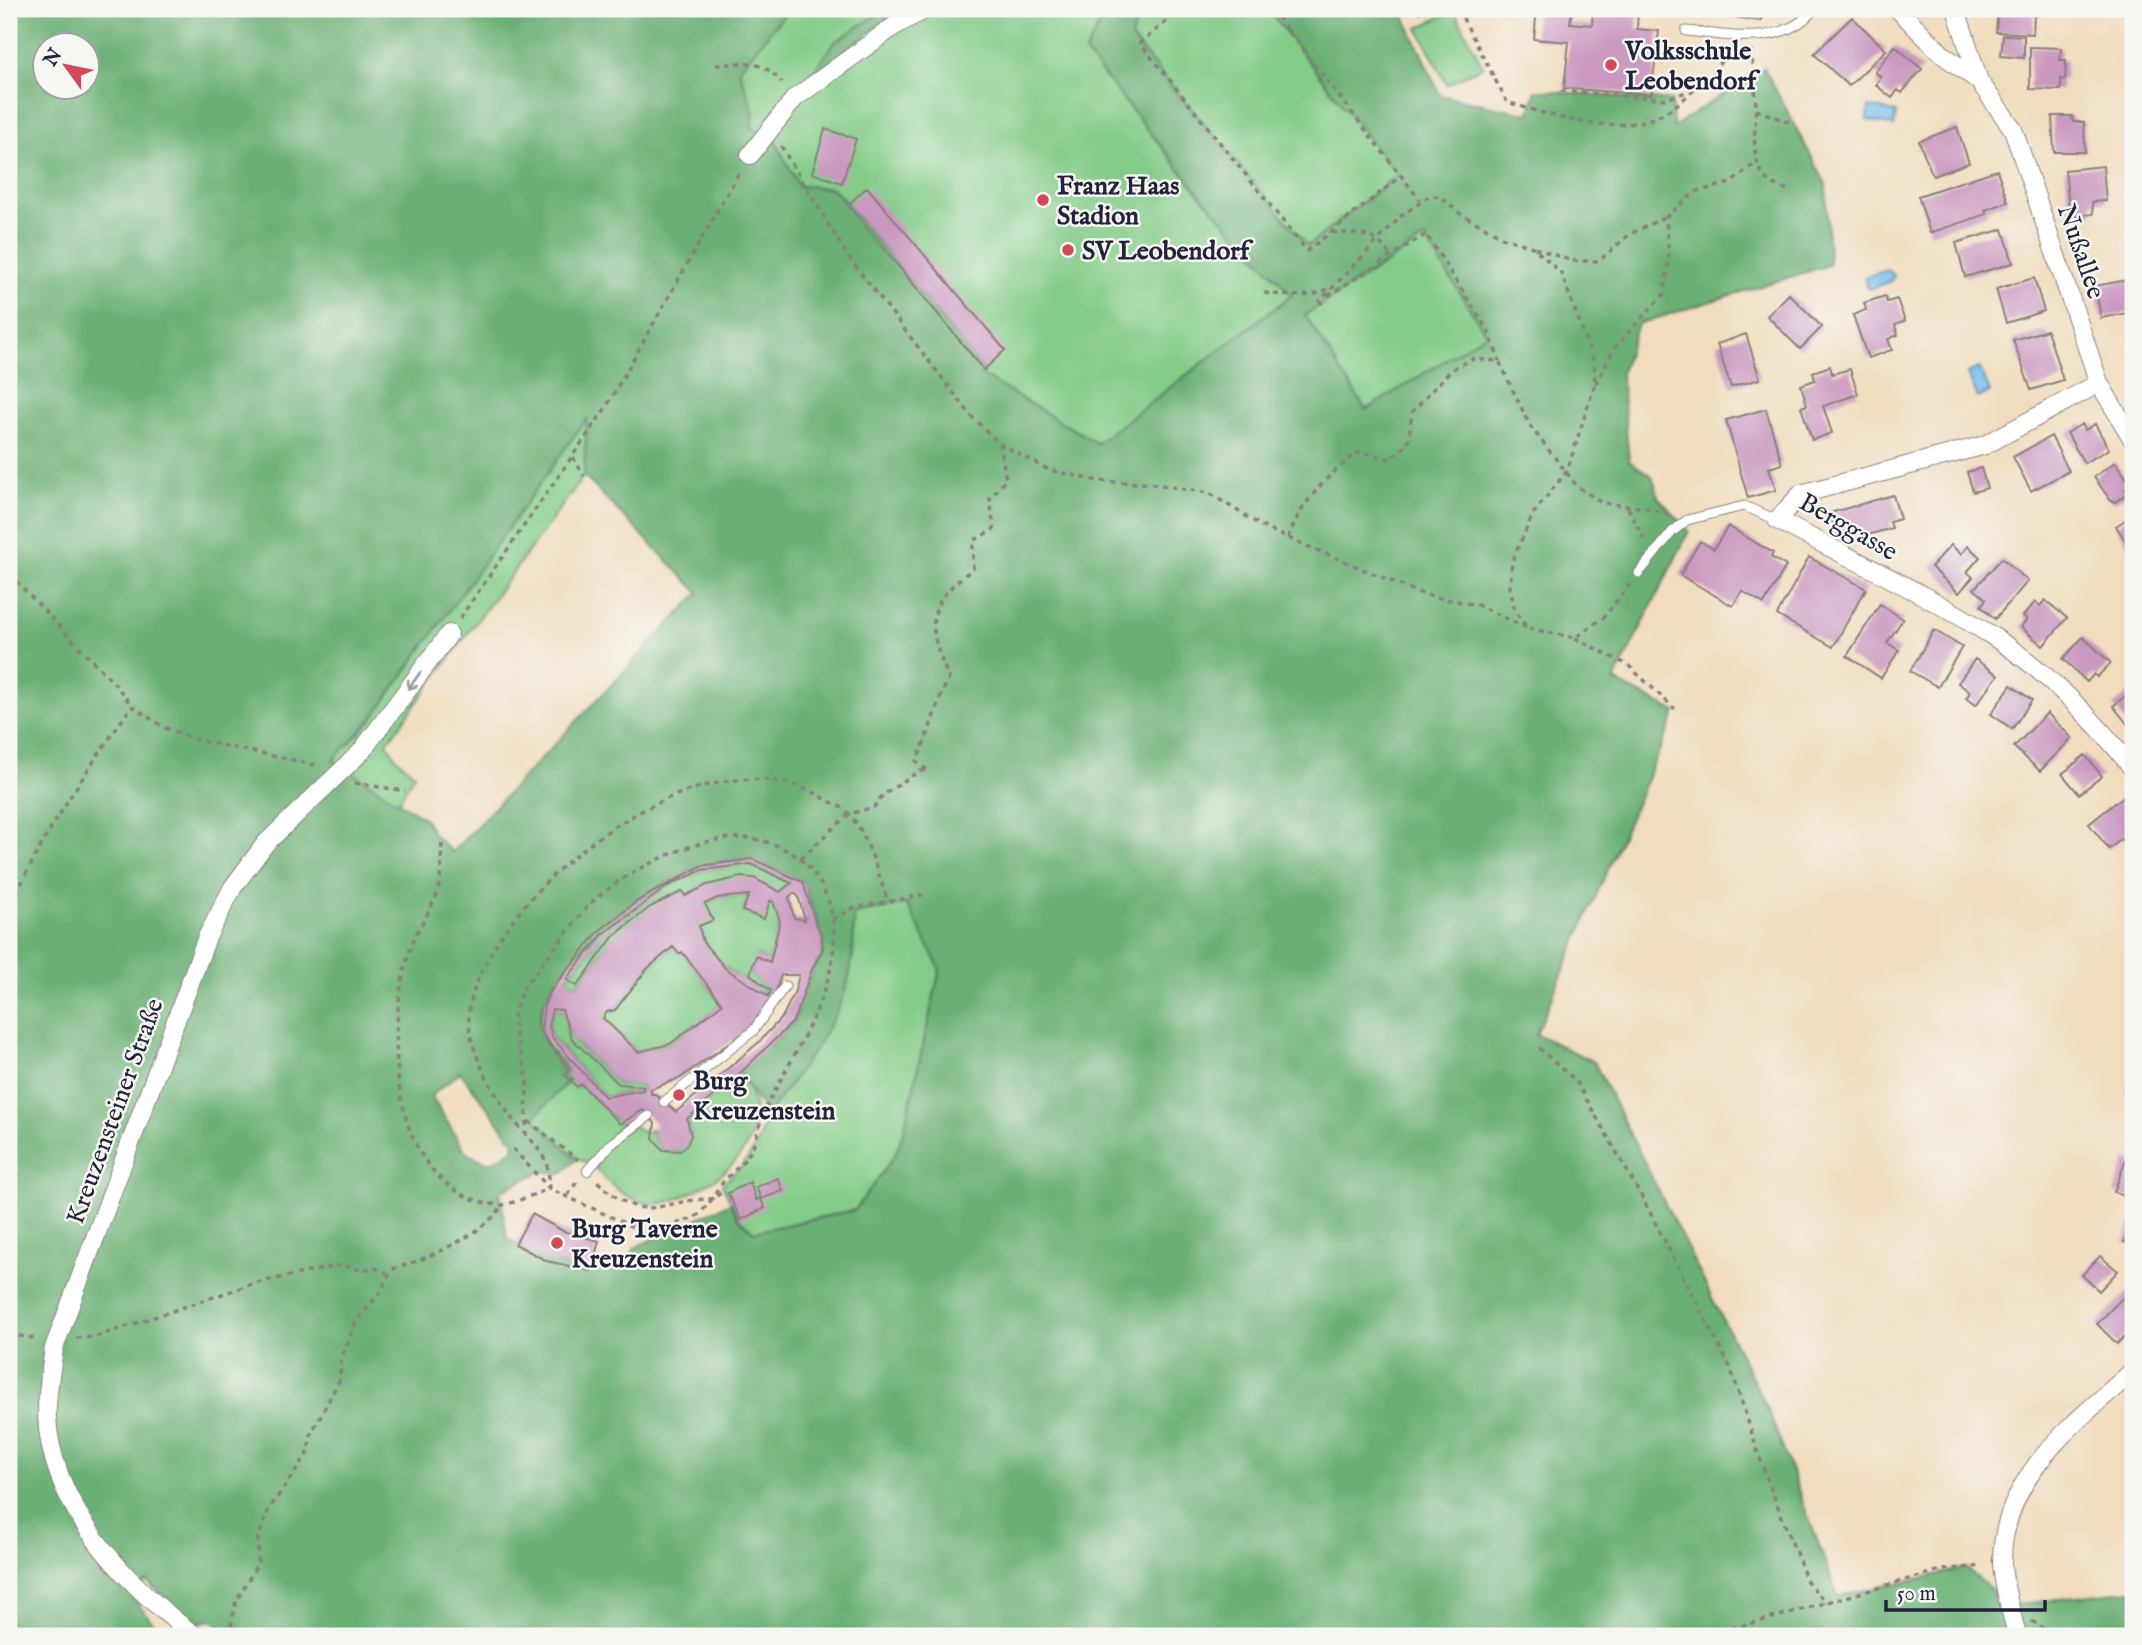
<svg xmlns="http://www.w3.org/2000/svg" width="2142" height="1645" font-family="'IM FELL English',serif">
	<rect width="100%" height="100%" fill="#f6f6f2"/>
	<filter id="ink" filterUnits="userSpaceOnUse"><feTurbulence type="fractalNoise" baseFrequency=".0143" numOctaves="2"/><feDisplacementMap in="SourceGraphic" scale="14" xChannelSelector="R" yChannelSelector="G"/><feConvolveMatrix kernelMatrix="1 2 1 2 8 2 1 2 1" color-interpolation-filters="sRGB"/></filter>
	<filter id="wash" filterUnits="userSpaceOnUse"><feTurbulence type="fractalNoise" baseFrequency=".00686" numOctaves="4" result="noise"/><feDisplacementMap in="SourceGraphic" scale="28" xChannelSelector="R" yChannelSelector="G"/><feGaussianBlur stdDeviation="1.57" result="paint"/><feColorMatrix in="noise" values="0 0 0 0 0 0 0 0 0 0 0 0 0 0 0 0 0 1.4 0 .05"/><feComposite in="paint" operator="in"/></filter>
	<g filter="url(#wash)">
		<rect width="100%" height="100%" fill="#f1ddbe"/>
		<path fill="#83cc88" stroke="#527762" stroke-width="2" d="M789,9H886L835,42L811,77L899,9H1135L1104,16L1085,52L1203,198L1292,295L1097,443L981,375L984,370L848,205L832,188L799,186L773,137L752,129L754,113L739,69Z
			M1141,9H1268L1397,175L1308,246L1131,38Z
			M1454,10L1483,66L1447,85L1418,28Z
			M1425,238L1486,334L1366,410L1305,315Z
			M587,416L584,476L387,743L397,759L414,774L398,803L332,760L371,720Z
			M751,864L791,883L780,892C739,879 725,876 685,896L682,892C636,913 604,943 577,986L566,979L603,934L668,886L702,870Z
			M749,895L743,911L763,919L770,901L773,902L780,921L770,962L757,956L750,974L771,991L768,996C743,980 700,958 699,925C699,919 703,910 705,904L717,898Z
			M907,904L940,968L904,1131L895,1155L855,1210L754,1232L740,1220L722,1184L742,1166L756,1146L767,1116L830,1024L846,988L853,954L854,914Z
			M673,947L679,954L682,952L722,1004L670,1044L638,1052L603,1018L607,1012L615,1010L648,968Z
			M552,1009L562,1010L572,1039L619,1084L643,1086V1090L605,1097L553,1039L549,1027Z
			M740,1073C777,1125 740,1169 692,1192C678,1199 662,1206 646,1203C626,1199 607,1183 595,1168C591,1163 586,1163 581,1160C566,1152 550,1133 537,1121L536,1114L570,1079L577,1087L581,1084L620,1124L628,1122L643,1132L653,1130V1138L663,1150L680,1151L691,1136L687,1119L726,1085L733,1083Z"/>
		<path fill="#6ab074" stroke="#466958" stroke-width="2" fill-rule="evenodd" d="M9,9H789L739,69L754,113L752,129L773,137L799,186L832,188L848,205L984,370L981,375L1097,443L1292,295L1203,198L1085,52L1104,16L1141,9L1131,38L1308,246L1397,175L1268,9H1401L1440,95L1529,114L1536,90L1672,101L1673,127L1764,68L1826,184L1829,265L1638,324L1621,373L1629,461L1652,476L1659,498L1689,531L1614,681L1676,712L1536,1034L1594,1062L1769,1412L1838,1596L1966,1568L2010,1605L2133,1590V1636H236L211,1620L197,1623L146,1581L133,1598L159,1630V1636H9ZM46,46H88V88H46ZM1425,238L1486,334L1366,410L1305,315ZM587,418L584,476L699,593L452,852L433,834L425,819L333,760L371,720ZM752,859L803,882L824,941L821,957L813,967L793,1023L740,1073L767,1116C794,1076 831,1035 846,988C854,965 853,938 854,914L907,904L940,969L904,1131L895,1155L855,1210L754,1232L740,1220L730,1203L634,1248L631,1269C584,1272 546,1267 507,1238L500,1191L542,1171L561,1174L577,1159L537,1121L536,1115L570,1079L566,1075L569,1071C560,1060 544,1046 541,1031C531,972 650,885 699,867C715,861 735,861 752,859ZM460,1072L514,1142L513,1149L490,1163L467,1154L431,1096Z
			M886,9H899L808,79L835,42Z"/>
		<path fill="#76bfee" stroke="#4c7094" stroke-width="2" d="M1869,107L1896,112L1894,126L1867,120Z
			M1888,270L1894,275L1891,281L1868,289L1864,277Z
			M1979,368L1990,392L1978,398L1967,373Z"/>
		<g id="blocks">
			<path fill="#ca97c0" fill-rule="evenodd" d="M1537,9H1572L1570,23L1592,25L1593,9H1638L1637,29L1659,31L1651,95L1564,88L1569,42L1534,39Z
				M1683,9H1763L1761,21Z
				M1998,9H2040L2039,15L2034,16L2033,34L1996,32Z
				M1852,17L1886,50L1849,86L1814,54Z
				M2003,35L2024,36V58L2001,56Z
				M1895,46L1922,69L1902,93L1898,90L1892,98L1876,85L1881,77L1875,72Z
				M2030,47L2061,48L2060,60H2066L2065,80L2061,79V90L2030,89Z
				M2052,116H2072L2073,122H2084L2085,152H2054Z
				M1957,127L1969,163L1933,176L1919,141Z
				M825,129L856,139L842,183L812,173Z
				M2103,166L2106,201L2092,202L2093,214L2070,217L2065,170Z
				M1997,170L2008,202L1985,210L1987,214L1930,233L1918,196Z
				M867,187L1005,350L984,370L848,205Z
				M2003,229L2013,263L1965,277L1956,243Z
				M2034,278L2044,311L2006,323L1996,289Z
				M2133,279V312L2101,318L2095,286Z
				M1789,294L1822,327L1800,349L1767,316Z
				M1885,296L1887,302L1897,299L1905,321L1895,325L1898,335L1888,339L1892,350L1868,358L1853,315L1866,310L1864,303Z
				M2047,330L2063,380L2031,390L2013,340Z
				M1746,334L1760,379L1731,387L1717,344Z
				M1830,366L1832,374L1850,369L1858,394L1823,406L1832,433L1812,440L1801,407L1807,405L1801,385L1815,380L1813,372Z
				M1766,409L1782,464L1769,468L1776,490L1748,498L1726,420Z
				M2082,424L2085,430L2095,424L2109,449L2084,463L2067,433Z
				M2051,436L2069,471L2031,491L2013,457Z
				M2115,462L2131,485L2125,489L2128,493L2115,502L2110,500L2094,477Z
				M1981,468L1987,488L1973,492L1967,472Z
				M1893,495L1900,519L1890,522L1892,528L1854,539L1851,531L1836,535L1830,513Z
				M2133,515V553L2116,526Z
				M1728,526L1773,553L1771,557L1786,566L1764,604L1742,591L1733,606L1680,575L1700,541L1714,549Z
				M1951,545L1961,554L1968,546L1980,557L1967,572L1973,577L1959,593L1931,567Z
				M1809,557L1866,589L1833,647L1777,615Z
				M2002,558L2028,581L1995,619L1981,606L1986,599L1974,589Z
				M2045,600L2067,618L2043,646L2021,627L2027,619L2023,616L2035,602L2040,606Z
				M1880,604L1903,619L1887,643L1899,650L1881,678L1847,656Z
				M1934,630L1962,647L1938,687L1910,671Z
				M2083,637L2111,663L2097,677L2094,674L2087,682L2063,659Z
				M1975,659L1998,675L1976,705L1966,698L1970,692L1958,683Z
				M2011,685L2032,700L2012,729L1991,714Z
				M2133,690V731L2113,706Z
				M2047,713L2072,738L2040,771L2014,747Z
				M2085,755L2102,776L2079,794L2062,774Z
				M2124,796L2133,808V849L2124,837L2109,849L2089,824Z
				M752,859L803,882L816,924L821,932L823,949L813,967L793,1022L737,1076L733,1083L726,1085L687,1119L691,1136L687,1145L680,1151L663,1150L653,1138L655,1123L643,1110L620,1124L581,1084L577,1087L565,1075L569,1071L541,1032L544,1006L549,993L599,931L637,901L701,866ZM751,864L791,883L780,892L754,878L741,877L707,885L685,896L683,891L650,907L614,936L577,986L566,979L603,934L668,886L702,870ZM794,893L798,896L805,920L794,918L789,897ZM749,895L742,911L764,919L770,901L773,902L780,921L770,962L756,956L750,974L771,991L768,996L726,969L703,942L699,926L713,920L705,904L717,898ZM673,947L679,954L682,952L722,1004L670,1044L638,1052L603,1018L607,1012L615,1010L648,968ZM781,975H799L795,991L783,1016L758,1043L676,1112L655,1094H651V1089L680,1078L750,1028L773,1000ZM552,1009L562,1010L572,1039L619,1084L643,1086V1090L605,1097L553,1039L549,1027Z
				M2133,1071V1093L2126,1091Z
				M2126,1159L2133,1162V1200L2114,1192Z
				M778,1178L783,1191L761,1199L756,1187Z
				M750,1182L756,1200L760,1198L765,1208L741,1220L728,1193Z
				M532,1214L563,1231L599,1241L591,1271L547,1261L515,1244Z
				M2133,1218V1245L2124,1242Z
				M2100,1256L2118,1271L2099,1291L2082,1275Z
				M2133,1287V1328L2117,1344L2097,1324Z"/>
		</g>
	</g>
	<g filter="url(#ink)">
		<use href="#blocks" fill-opacity="0" stroke="#8a807c" stroke-width="2"/>
		<g fill="none" stroke-linecap="round" stroke-linejoin="round">
			<defs>
				<path id="service" d="M1776,9H1806
					M1686,31C1729,35 1783,48 1814,9
					M1639,573L1672,532L1687,520L1744,506L1777,520
					M664,1102L753,1031L785,986
					M587,1171L610,1145L649,1116"/>
				<path id="minor" d="M1898,9L1943,55L1979,81L2013,129L2099,383L2133,440
					M1956,9L1979,81
					M750,155L795,98L896,25L926,9
					M2099,383L1985,445L1801,494L1777,520C1849,558 1925,593 1994,637C2046,671 2095,720 2133,769
					M195,1636C126,1584 52,1509 47,1417C46,1395 51,1371 54,1348L207,937L233,887L265,844L361,752L449,634
					M2017,1636C2012,1613 2003,1587 2002,1563C2001,1476 2075,1423 2133,1371"/>
			</defs>
			<use href="#service" stroke="#8a807c" stroke-width="11"/>
			<use href="#minor" stroke="#8a807c" stroke-width="20"/>
			<path stroke="#8a807c" stroke-width="3.5" stroke-dasharray="5 5" stroke-linecap="butt" d="M1182,9L1140,43L1307,251L1401,176
				M1271,9L1420,200
				M1418,9L1420,14L1431,9
				M1458,9L1507,102C1556,117 1622,140 1669,110C1692,95 1711,71 1731,51
				M1751,50C1753,70 1756,91 1756,110C1755,131 1751,156 1763,175C1768,184 1781,187 1790,191
				M716,65C746,63 761,58 782,83
				M1561,91L1666,99L1689,91
				M1756,110L1789,122
				M781,146L847,255L973,418L1000,444L1049,470L1099,481L1155,484L1209,493L1265,528L1288,538L1425,595L1477,605L1527,628
				M1332,232C1362,235 1376,231 1392,259
				M1535,248L1572,261H1599L1630,234L1665,217
				M1264,293C1288,295 1308,300 1330,288
				M1328,296L1426,234L1489,332L1499,361
				M1322,304L1320,301L1402,215L1431,195L1442,198L1459,213L1504,238L1533,247L1561,273L1594,362L1595,384L1567,471L1533,514L1512,561L1510,587L1515,611L1527,628L1575,638L1604,617L1631,583
				M1596,384L1615,347L1664,294L1669,259L1666,217L1695,192L1731,183L1758,161
				M573,457L584,476
				M1628,508L1646,543
				M1288,538C1300,504 1329,472 1359,452L1390,459L1408,444L1412,412L1452,369L1473,359L1499,361L1530,426L1577,486L1602,503L1648,508L1669,515
				M9,574L115,684L132,706L163,727L197,740L320,766
				M460,618L605,409L740,171
				M1575,638L1628,665L1675,709
				M355,783L405,791
				M442,844C441,860 442,881 436,896C429,914 416,930 410,949C384,1032 386,1193 499,1205C509,1206 538,1192 550,1189
				M801,858L849,814L874,807L883,795L919,771H928L916,761C930,734 935,705 949,678C926,626 925,603 973,569V541L994,529L990,499L1006,479L1000,444
				M9,912C39,838 86,772 132,706
				M833,919L854,908L923,895
				M1539,1048L1576,1081L1643,1199L1730,1367L1766,1476L1807,1581L1826,1603
				M528,1121L578,1160
				M526,1136L527,1077L515,1033L514,1013L524,987L587,907C622,872 696,835 745,838C773,840 802,854 817,878C866,954 798,1042 765,1110C759,1123 758,1137 751,1150C740,1169 721,1179 712,1199C658,1199 646,1228 597,1181
				M513,1149L550,1189L633,1227L648,1229L684,1222L700,1214L712,1199L724,1191
				M550,1189C549,1181 549,1170 546,1163C541,1148 524,1133 514,1121C493,1094 462,1040 470,1005C498,884 701,726 822,797C831,803 841,805 849,814C869,837 877,872 888,901
				M568,1195L578,1180
				M9,1334L37,1339
				M76,1338L95,1337L252,1284L341,1265L360,1270L375,1268L387,1273
				M2032,1621L2054,1636
				M232,1627L245,1636
				M229,1636L236,1601L258,1563V1538L269,1509L308,1453L311,1434L340,1379L341,1360L356,1321L379,1294L392,1269C421,1262 488,1233 502,1205
				M1662,1636L1747,1625L1941,1570L1983,1566"/>
			<use href="#service" stroke="#fff" stroke-width="9"/>
			<use href="#minor" stroke="#fff" stroke-width="18"/>
		</g>
		<defs><path id="oneway-shaft" d="M-6 0H5M1.5-3L5.5 0L1.5 3" fill="none" stroke-width="1.6" stroke-linecap="round" stroke-linejoin="round" transform="scale(1.75)"/></defs>
		<use stroke="#9c9ca7" href="#oneway-shaft" transform="translate(414 681) rotate(126)"/>
	</g>
	<g fill="#d1495b" stroke="#f6f6f2" stroke-width="2.5">
		<circle cx="1611" cy="65" r="7"/>
		<circle cx="1043" cy="200" r="7"/>
		<circle cx="1068" cy="250" r="7"/>
		<circle cx="679" cy="1095" r="7"/>
		<circle cx="557" cy="1243" r="7"/>
	</g>
	<g text-anchor="middle" stroke-width="5" stroke-linejoin="round" paint-order="stroke">
		<g font-size="26" font-weight="bold" fill="#22223b" stroke="#f6f6f2" text-anchor="start">
			<text x="1625" y="59">Volksschule<tspan x="1625" dy="30">Leobendorf</tspan></text>
			<text x="1057" y="194">Franz Haas<tspan x="1057" dy="30">Stadion</tspan></text>
			<text x="1082" y="259">SV Leobendorf</text>
			<text x="693" y="1089">Burg<tspan x="693" dy="30">Kreuzenstein</tspan></text>
			<text x="571" y="1237">Burg Taverne<tspan x="571" dy="30">Kreuzenstein</tspan></text>
		</g>
		<g font-size="26" fill="#22223b" stroke="#f6f6f2">
			<text transform="translate(2082 251) rotate(71)" y="9">Nußallee</text>
			<text transform="translate(1849 526) rotate(30)" y="9">Berggasse</text>
			<text transform="translate(114 1111) rotate(-70)" y="9">Kreuzensteiner Straße</text>
		</g>
	</g>
	<rect width="2142" height="1645" fill="none" stroke="#f6f6f2" stroke-width="35"/>
	<g transform="translate(66 66) rotate(303)"><circle r="33" fill="#f6f6f2" stroke="#a1a1a9" stroke-width="2"/>
	<path d="M0-5L12 26L0 18L-12 26Z" fill="#d1495b"/>
	<text y="-10" font-size="19" font-weight="bold" text-anchor="middle" fill="#22223b">N</text>
	</g>
	<path d="M1886 1600v10h159v-10" fill="none" stroke="#22223b" stroke-width="3.5"/>
	<text x="1897" y="1600" font-size="21" fill="#22223b" stroke="#f6f6f2" stroke-width="5" paint-order="stroke">50 m</text>
</svg>
